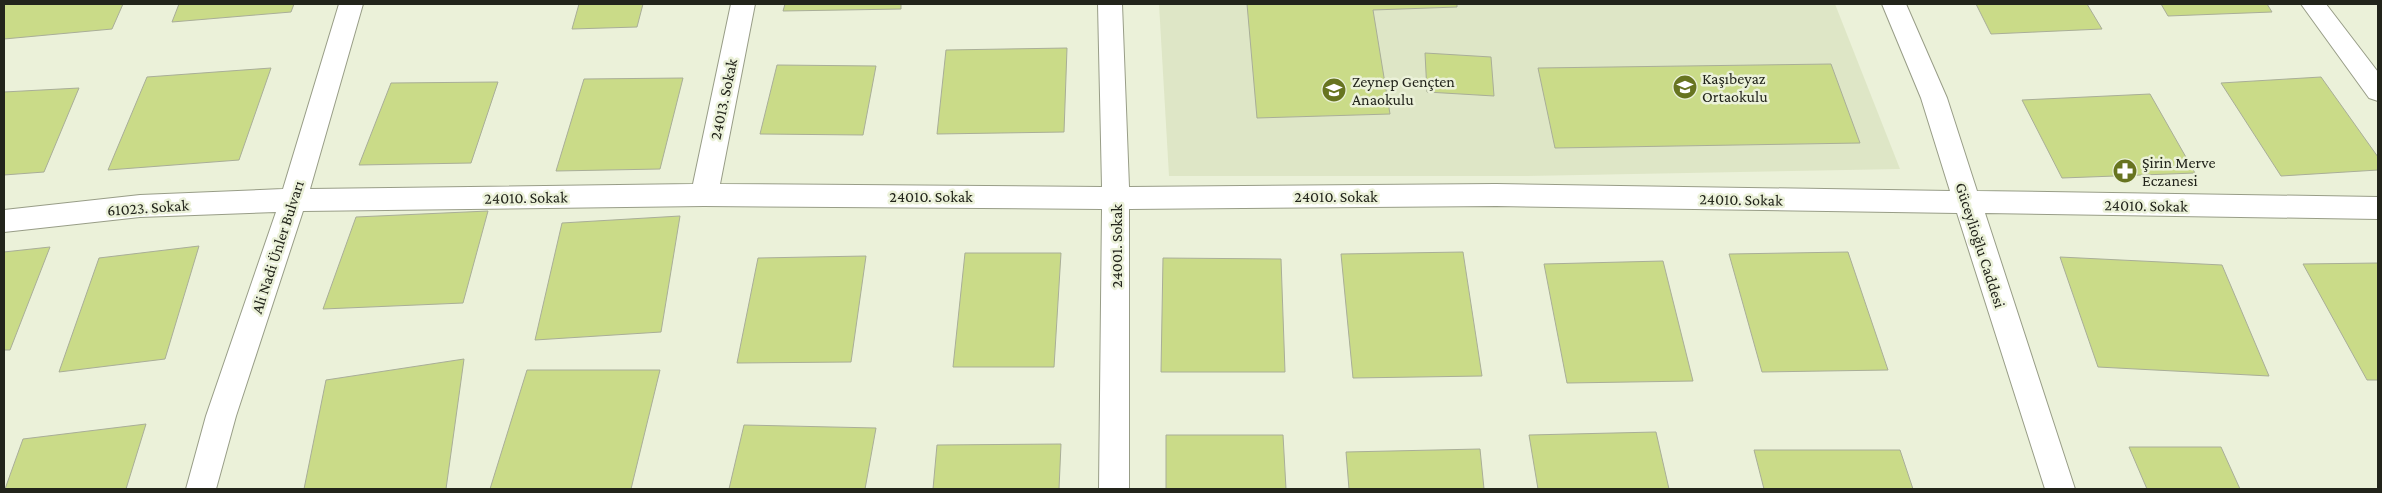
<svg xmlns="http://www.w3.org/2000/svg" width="2382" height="493" font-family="'Crimson Pro',serif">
	<rect width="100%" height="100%" fill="#ebf1d9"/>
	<path fill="#dee6c6" d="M1159,4H1835L1900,169L1527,176H1169Z"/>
	<path fill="#cadb88" stroke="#a9ae98" d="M4,4H123L112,29L4,39Z
		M179,4H294L291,12L172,22Z
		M579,4H643L637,27L572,29Z
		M785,4H901V9L783,11Z
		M1247,4H1457V7L1373,10L1390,114L1257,118Z
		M1976,4H2087L2102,29L1991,34Z
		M2161,4H2267L2272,12L2168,16Z
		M1067,48L1064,132L937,134L946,50Z
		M1425,53L1491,57L1494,96L1427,92Z
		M1831,64L1860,143L1555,148L1538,68Z
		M777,65L876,66L863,135L760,134Z
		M271,68L239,160L108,170L147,77Z
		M2321,77L2378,157V170L2281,176L2221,83Z
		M683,78L660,169L556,171L584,79Z
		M498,82L471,163L359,165L391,83Z
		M79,88L44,172L4,175V92Z
		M2150,94L2195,173L2062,178L2022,100Z
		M488,211L463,303L323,309L356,217Z
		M680,216L661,332L535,340L562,223Z
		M199,246L165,359L59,372L99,258Z
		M50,247L10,350H4V252Z
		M1463,252L1482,376L1353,378L1341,254Z
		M1848,252L1888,370L1762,372L1729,254Z
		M965,253H1061L1054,367H953Z
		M866,256L851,362L737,363L758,258Z
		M2060,257L2222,265L2269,376L2098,367Z
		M1163,258L1281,259L1285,372H1161Z
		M1663,261L1693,381L1567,383L1544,264Z
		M2378,263V380H2367L2303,264Z
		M464,359L446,489H304L326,380Z
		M527,370H660L631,489H490Z
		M146,424L126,489H5L23,439Z
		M744,425L876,428L865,489H729Z
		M1656,432L1669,489H1538L1529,435Z
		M1166,435H1283L1286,489H1166Z
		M1061,444L1059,489H933L937,445Z
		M2129,447H2221L2240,489H2147Z
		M1480,449L1484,489H1349L1346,452Z
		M1754,450H1900L1913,489H1764Z"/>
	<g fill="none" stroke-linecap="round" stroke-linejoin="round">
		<defs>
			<path id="minor" d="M339,4H363L310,189L693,184L731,4H755L720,184L1102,187L1098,4H1122L1129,187L1496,184L1950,191L1921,98L1882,4H1906L1947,98L1977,191L2378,197V219L1985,213L2075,489H2045L1957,213L1496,206L1129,209V489H1099L1102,209L704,206L303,211L236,416L216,489H186L206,416L276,212L140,217L4,232V210L140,195L283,189Z
				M2301,4H2326L2378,72V101L2369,98Z"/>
		</defs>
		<use href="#minor" stroke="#989d87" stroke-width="2"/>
		<use href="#minor" fill="#fff" fill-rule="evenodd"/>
	</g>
	<defs>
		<symbol id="school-disc" viewBox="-11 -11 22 22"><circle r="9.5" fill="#677420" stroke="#ebf1d9"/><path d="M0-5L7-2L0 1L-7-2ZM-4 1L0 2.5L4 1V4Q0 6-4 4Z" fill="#fff"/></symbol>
		<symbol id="pharmacy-disc" viewBox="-11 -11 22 22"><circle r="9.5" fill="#677420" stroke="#ebf1d9"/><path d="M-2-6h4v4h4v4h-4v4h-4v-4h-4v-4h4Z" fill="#fff"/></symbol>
	</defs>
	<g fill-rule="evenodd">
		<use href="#school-disc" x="1671" y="73" width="28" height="28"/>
		<use href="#school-disc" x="1320" y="76" width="28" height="28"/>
		<use href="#pharmacy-disc" x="2111" y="157" width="28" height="28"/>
	</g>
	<g text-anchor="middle" stroke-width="5" stroke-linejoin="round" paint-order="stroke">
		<g font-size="16" fill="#22241b" stroke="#ebf1d9" text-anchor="start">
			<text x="1702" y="84">Kaşıbeyaz<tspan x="1702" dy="18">Ortaokulu</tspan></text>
			<text x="1352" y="87">Zeynep Gençten<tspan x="1352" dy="18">Anaokulu</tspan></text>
			<text x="2142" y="168">Şirin Merve<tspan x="2142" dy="18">Eczanesi</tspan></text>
		</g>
		<g font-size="16" fill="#22241b" stroke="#ebf1d9">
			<text transform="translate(723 99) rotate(-78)" y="6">24013. Sokak</text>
			<text x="931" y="202">24010. Sokak</text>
			<text x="1336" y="202">24010. Sokak</text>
			<text transform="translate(526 197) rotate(-1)" y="6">24010. Sokak</text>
			<text transform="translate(1741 199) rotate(1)" y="6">24010. Sokak</text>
			<text transform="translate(2146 205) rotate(1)" y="6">24010. Sokak</text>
			<text transform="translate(148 207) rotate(-4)" y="6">61023. Sokak</text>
			<text transform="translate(1981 245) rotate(72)" y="6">Güceylioğlu Caddesi</text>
			<text transform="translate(1116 246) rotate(-90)" y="6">24001. Sokak</text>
			<text transform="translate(277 247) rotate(-72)" y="6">Ali Nadi Ünler Bulvarı</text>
		</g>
	</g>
	<rect width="2382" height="493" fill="none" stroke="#22241b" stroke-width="10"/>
</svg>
